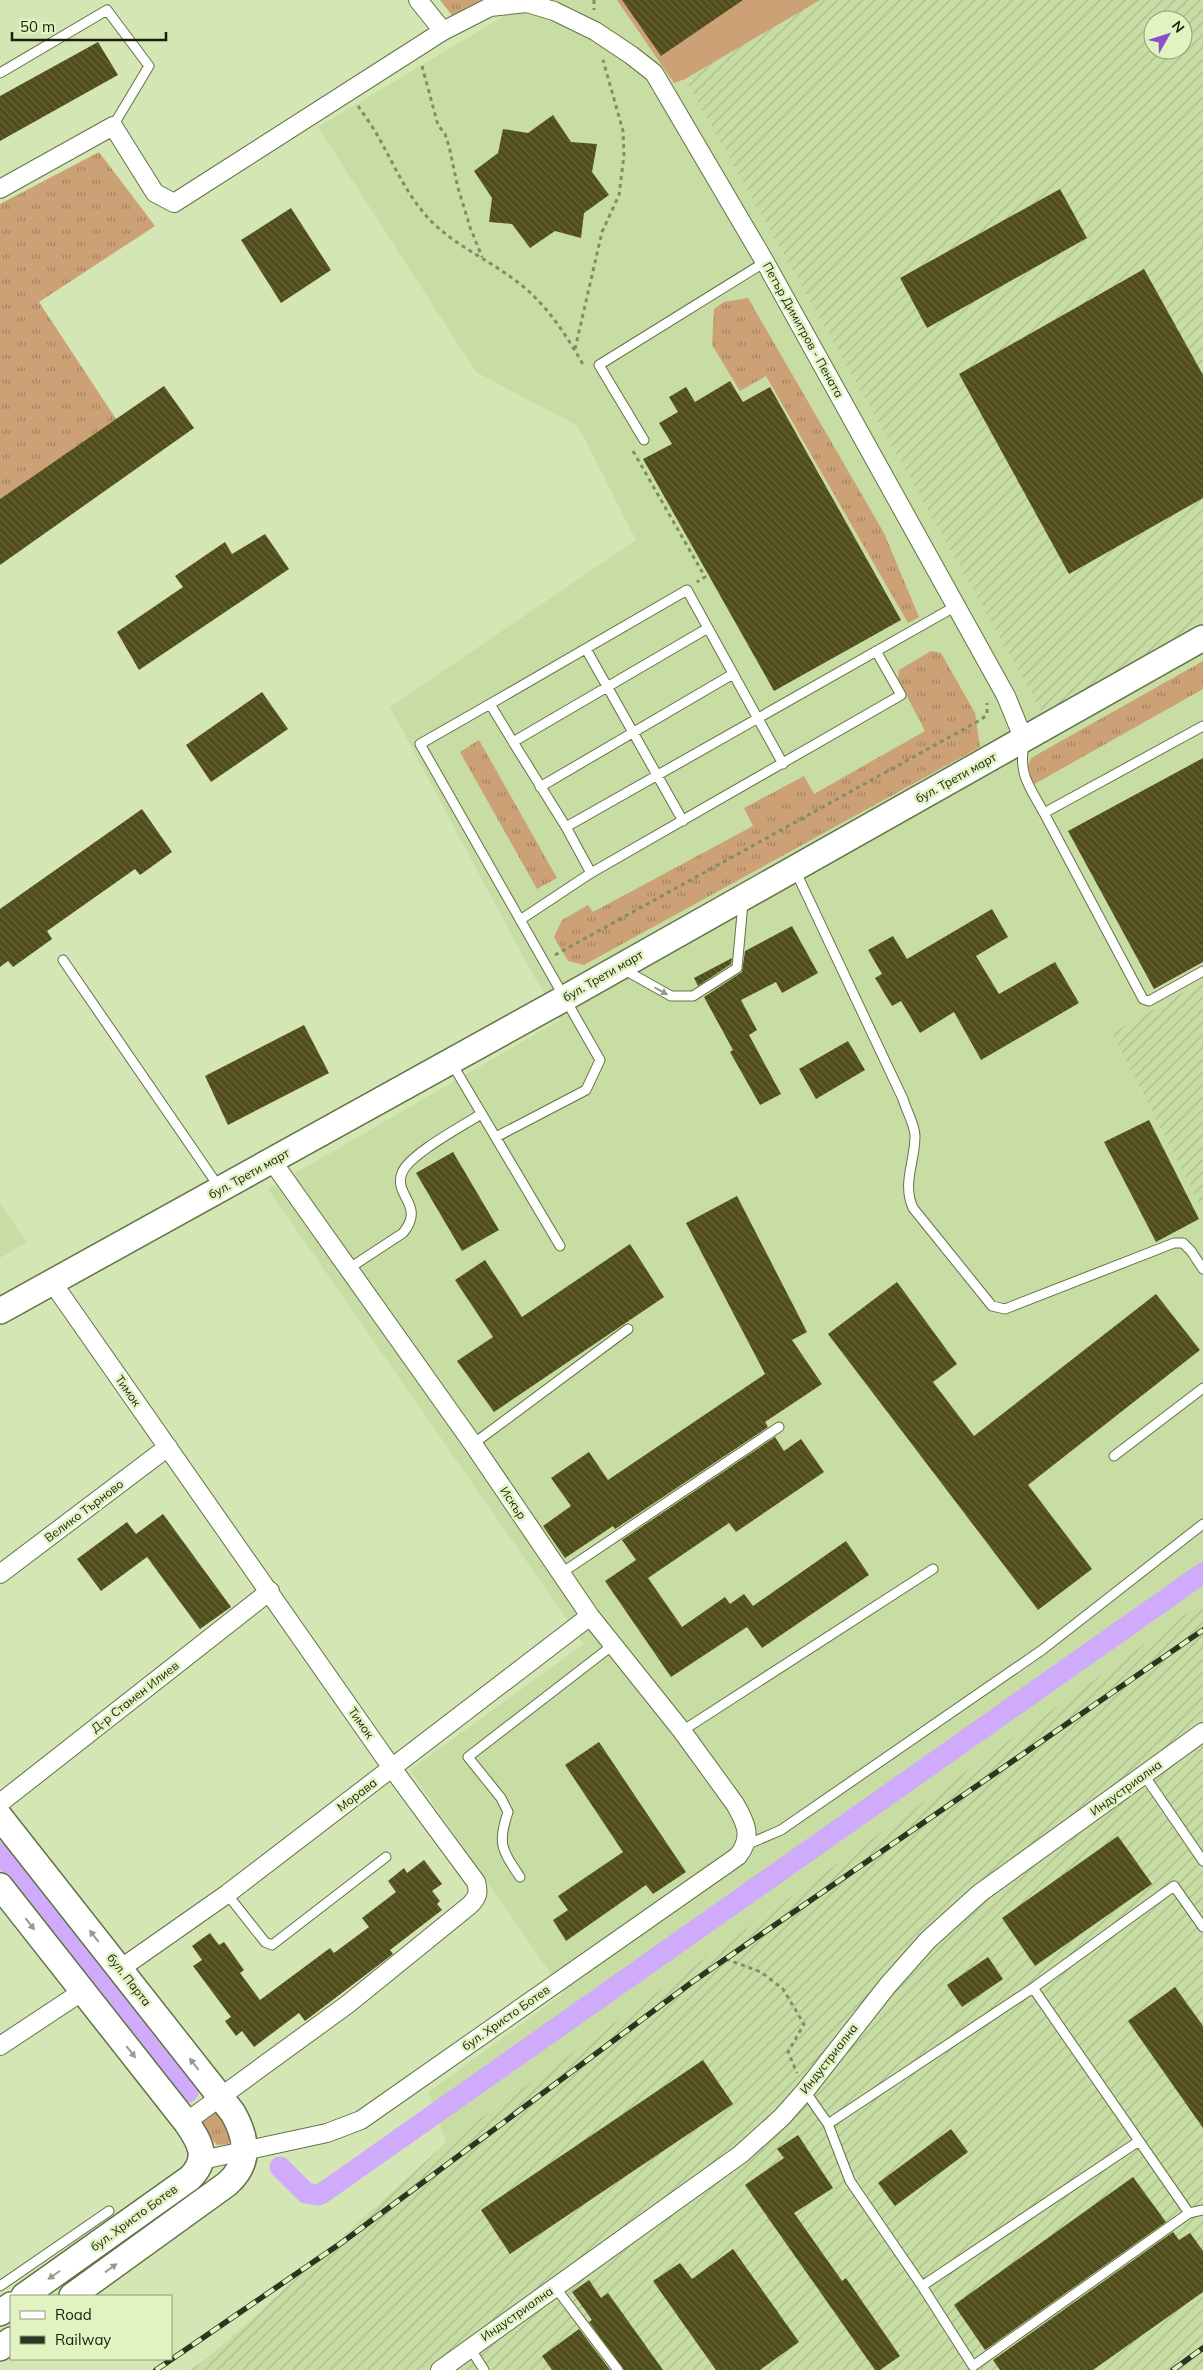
<svg xmlns="http://www.w3.org/2000/svg" width="1203" height="2370" viewBox="0 0 1203 2370" font-family="Mulish,sans-serif">
	<style>
		.built { fill: #c7dda4 }
		.industrial { fill: url(#industrial-furrows); fill-rule: evenodd }
		.grass { fill: url(#grass-tufts) }
		.garden { fill: #cda176 }
		.lines { fill: none; stroke-linecap: round; stroke-linejoin: round }
		.canal { stroke: #d0abfb; stroke-width: 21 }
		.building { fill: url(#building-back-hatch) }
		.service-casing { stroke: #627346; stroke-width: 11 }
		.minor-casing { stroke: #627346; stroke-width: 20 }
		.secondary-casing { stroke: #627346; stroke-width: 28 }
		.path { stroke: #808d6a; stroke-width: 3; stroke-dasharray: 4 4; stroke-linecap: butt }
		.service { stroke: #fff; stroke-width: 9 }
		.minor { stroke: #fff; stroke-width: 18 }
		.secondary { stroke: #fff; stroke-width: 25 }
		.rail-casing { stroke: #2d341f; stroke-width: 5.5 }
		.rail { stroke: #e0f3c1; stroke-width: 4; stroke-dasharray: 11; stroke-linecap: butt }
		.oneway { fill: #989a92 }
		.labels { text-anchor: middle; stroke-width: 5; stroke-linejoin: round; paint-order: stroke }
		.street-label { font-size: 12px; fill: #191f0d; stroke: #e0f3c1 }
	</style>
	<defs>
		<pattern id="industrial-furrows" width="10" height="10" patternUnits="userSpaceOnUse" patternTransform="scale(1.25)"><rect width="10" height="10" fill="#c7dda4"/><path d="M-1 1l2-2M0 10L10 0M9 11l2-2" fill="none" stroke="#aabd8c"/></pattern>
		<pattern id="grass-tufts" width="24" height="20" patternUnits="userSpaceOnUse" patternTransform="scale(1.25)"><rect width="24" height="20" fill="#cda176"/><path d="M3 7l-1-3M5 7V3M7 7l1-3M15 17l-1-3M17 17v-4M19 17l1-3" fill="none" stroke="#a6835f"/></pattern>
		<pattern id="building-back-hatch" width="6" height="6" patternUnits="userSpaceOnUse" patternTransform="scale(1.25)"><rect width="6" height="6" fill="#514d1b"/><path d="M-1 5l2 2M0 0l6 6M5-1l2 2" fill="none" stroke="#66633a"/></pattern>
	</defs>
	<rect width="100%" height="100%" fill="#d3e6b4"/>
	<path class="built" d="M531,0H786L1044,713L1203,621V981L1112,1033L1203,1211V1602L446,2143L429,2092L564,1993L410,1770L584,1644L268,1189L560,1020L531,971L390,707L636,540L578,426L476,372L318,127Z
		M0,1203L27,1242L0,1258Z"/>
	<path class="industrial" d="M786,0H1203V621L1043,714L685,79L793,15ZM1153,20H1183V50H1153Z
		M1203,981V1211L1112,1033Z
		M1203,1602V2370H191L217,2350L446,2143Z"/>
	<path class="grass" d="M440,0H490L454,18Z
		M99,152L155,226L39,302L116,419L0,499V204Z
		M748,298L884,533L919,617L908,623L766,376L740,391L712,345L714,309L724,302Z
		M931,651L941,653L975,713L980,747L584,965L568,961L554,937L562,920L588,905L593,912L753,826L744,808L804,776L814,794L925,731L898,679L899,670Z
		M1203,661V689L1031,786L1025,774L1031,758Z
		M479,740L557,878L537,889L460,752Z
		M214,2109C222,2120 235,2131 228,2144L217,2145L198,2122Z"/>
	<path class="garden" d="M617,0H820L685,79L674,83Z"/>
	<g class="lines">
		<path class="canal" d="M0,1853L188,2092
			M280,2167L306,2193L318,2195L324,2192L1203,1573"/>
	</g>
	<path class="building" d="M622,0H743L661,56Z
		M98,42L118,75L0,141V96Z
		M553,115L571,142L597,144L592,172L609,195L584,213L581,238L555,231L530,248L512,224L489,222L492,198L474,171L498,153L503,129L528,133Z
		M1060,189L1087,238L927,328L900,278Z
		M291,208L331,270L281,303L241,240Z
		M1144,269L1203,375V498L1069,574L959,374Z
		M730,381L743,402L770,387L901,620L774,691L643,459L672,444L659,423L678,412L669,397L686,387L695,402Z
		M164,386L194,428L0,565V499Z
		M265,534L289,569L139,670L117,632L183,587L175,576L225,542L232,554Z
		M262,692L288,729L211,782L186,745Z
		M1203,758V962L1154,989L1068,831Z
		M142,809L172,852L140,875L135,869L47,931L52,939L13,967L8,961L0,967V909Z
		M992,909L1008,937L976,956L999,994L1055,962L1079,1003L981,1060L954,1012L920,1033L901,1001L892,1006L875,978L882,974L868,950L893,936L907,959Z
		M792,926L818,973L782,993L776,982L741,1000L757,1030L749,1035L781,1094L760,1105L730,1052L733,1050L704,997L742,972L745,951Z
		M732,958L731,964L698,986L694,978Z
		M304,1025L329,1073L228,1125L205,1076Z
		M848,1041L865,1070L816,1099L799,1069Z
		M1149,1120L1199,1219L1156,1242L1104,1142Z
		M453,1152L499,1230L462,1251L416,1173Z
		M737,1196L807,1332L792,1340L822,1384L765,1422L768,1427L615,1529L613,1526L565,1558L543,1526L571,1506L551,1478L589,1452L608,1480L765,1374L686,1223Z
		M630,1244L664,1297L494,1412L457,1361L493,1337L455,1280L485,1260L522,1317Z
		M897,1282L957,1364L933,1382L974,1436L1156,1294L1200,1350L1028,1485L1092,1569L1038,1610L828,1334Z
		M775,1437L784,1451L801,1439L824,1472L736,1532L729,1523L648,1578L682,1627L725,1597L730,1604L744,1594L753,1606L846,1541L869,1575L762,1648L747,1627L671,1677L605,1581L636,1560L622,1540Z
		M163,1514L231,1607L200,1629L147,1557L101,1591L77,1559L127,1522L136,1534Z
		M599,1742L686,1872L653,1894L646,1885L566,1941L553,1920L568,1910L558,1896L623,1852L565,1765Z
		M1118,1836L1152,1884L1035,1966L1002,1918Z
		M424,1860L442,1884L432,1891L440,1901L437,1904L442,1910L390,1950L393,1954L305,2021L299,2013L254,2047L242,2031L236,2036L225,2021L231,2017L193,1966L202,1960L192,1946L210,1933L219,1945L224,1942L244,1970L240,1973L260,2000L330,1948L334,1953L369,1927L362,1918L396,1892L388,1881L404,1868L407,1873Z
		M988,1957L1003,1979L962,2007L947,1985Z
		M1175,1987L1203,2026V2128L1128,2021Z
		M703,2060L733,2104L510,2254L481,2210Z
		M951,2129L968,2152L895,2206L878,2183Z
		M798,2135L833,2188L794,2213L842,2281L846,2278L900,2356L880,2370H875L745,2185L784,2158L777,2149Z
		M1133,2177L1166,2222L985,2350L954,2305Z
		M1173,2232L1179,2240L1190,2233L1203,2251V2292L1093,2370H1000L993,2360Z
		M733,2249L799,2342L760,2370H716L653,2281L680,2263L692,2279Z
		M589,2280L601,2298L608,2293L663,2370H624L589,2322L592,2320L572,2292Z
		M579,2329L610,2370H552L542,2356Z"/>
	<g class="lines">
		<g class="service-casing">
			<path id="service" d="M0,73L107,10L149,66L113,126
				M644,440L599,365L765,262
				M708,628L513,742L490,704L687,590L783,764
				M586,649L683,821
				M876,651L901,695L591,873L566,827L956,606
				M490,704L420,744L600,1060L586,1090L496,1137
				M1203,726L1044,813L1143,999L1149,1001L1203,971
				M513,742L566,827
				M1024,744C1018,775 1030,787 1044,813
				M540,787L733,674
				M795,870L903,1099C906,1110 915,1125 915,1136C915,1162 902,1183 913,1208L992,1306L1005,1309L1174,1243H1183L1191,1251L1203,1269
				M520,920L591,873
				M63,960L219,1187
				M623,969L671,996H693L737,968L743,903
				M451,1062L560,1246
				M348,1269L403,1233C426,1205 393,1196 402,1173C409,1154 463,1126 481,1114
				M473,1444L628,1329
				M1114,1456L1203,1388
				M560,1574L779,1427
				M682,1731L933,1569
				M1144,1775L1203,1861
				M746,1845L781,1830L1042,1650L1203,1524
				M520,1877C502,1850 497,1844 508,1812L501,1798L468,1757L613,1645
				M227,1894L265,1942L272,1945L386,1857
				M1033,1988L1189,2213L973,2366L922,2286L850,2181L828,2124L1033,1988L1174,1886L1203,1927
				M805,2091L828,2124
				M1189,2213L1203,2210
				M0,2286L109,2211
				M922,2286L1139,2141
				M555,2287L618,2370
				M470,2348L484,2370"/>
		</g>
		<g class="minor-casing">
			<path id="minor" d="M418,0L443,31
				M0,189L113,126L155,193L174,203L443,31L490,7L527,3L554,11L595,31L631,55L654,73L765,262L1006,696L1024,740
				M52,1282L392,1768L476,1882C479,1892 478,1897 470,1905L348,2004L186,2122
				M0,1574L168,1447
				M0,1803L270,1591
				M120,1969L227,1894L590,1616
				M0,2046L83,1991
				M202,2160L327,2133L361,2120L738,1856C753,1837 746,1823 735,1804L682,1731L590,1616L473,1444L272,1161
				M440,2370L741,2154L782,2117L805,2091L888,1985L928,1940L980,1893L1203,1732"/>
		</g>
		<g class="secondary-casing">
			<path id="secondary" d="M0,1311L565,998L1203,638
				M0,1817L233,2113C247,2138 251,2163 227,2184L72,2296
				M0,1886L186,2122C200,2142 210,2158 190,2178L24,2296
				M0,2313L11,2305
				M0,2348L11,2340"/>
		</g>
		<path class="path" d="M594,0V10
			M422,66L438,125L445,134L449,146L458,188L470,227L482,257
			M358,106C365,116 373,127 379,138C394,165 407,195 429,219C453,244 485,258 512,278C544,300 565,333 584,366
			M575,349L602,232L619,195L624,155L623,131L603,60
			M633,451L705,577L697,582
			M555,955L982,719L987,714V703
			M726,1959L761,1972L783,1989L804,2024L788,2052L797,2073"/>
		<use href="#service" class="service"/>
		<use href="#minor" class="minor"/>
		<use href="#secondary" class="secondary"/>
		<g class="rail-casing">
			<path id="rail" d="M156,2370L344,2241L695,1980L1203,1630
				M1173,2370L1203,2348"/>
		</g>
		<use href="#rail" class="rail"/>
	</g>
	<defs><path id="oneway-solid" d="M-6-.8H1V-3.2L6.5 0L1 3.2V.8H-6Z" transform="scale(1.25)"/></defs>
	<g class="oneway">
		<use href="#oneway-solid" transform="translate(661 991) rotate(29)"/>
		<use href="#oneway-solid" transform="translate(30 1924) rotate(52)"/>
		<use href="#oneway-solid" transform="translate(94 1936) rotate(-128)"/>
		<use href="#oneway-solid" transform="translate(131 2052) rotate(52)"/>
		<use href="#oneway-solid" transform="translate(194 2064) rotate(-128)"/>
		<use href="#oneway-solid" transform="translate(111 2268) rotate(-36)"/>
		<use href="#oneway-solid" transform="translate(54 2275) rotate(145)"/>
	</g>
	<g class="labels">
		<g class="street-label">
			<text transform="translate(803 330) rotate(61)" y="4">Петър Димитров - Пената</text>
			<text transform="translate(956 778) rotate(-29)" y="4">бул. Трети март</text>
			<text transform="translate(603 976) rotate(-30)" y="4">бул. Трети март</text>
			<text transform="translate(249 1174) rotate(-29)" y="4">бул. Трети март</text>
			<text transform="translate(128 1391) rotate(55)" y="4">Тимок</text>
			<text transform="translate(513 1503) rotate(56)" y="4">Искър</text>
			<text transform="translate(84 1511) rotate(-37)" y="4">Велико Търново</text>
			<text transform="translate(135 1697) rotate(-38)" y="4">Д-р Стамен Илиев</text>
			<text transform="translate(361 1723) rotate(55)" y="4">Тимок</text>
			<text transform="translate(1126 1788) rotate(-36)" y="4">Индустриална</text>
			<text transform="translate(357 1795) rotate(-37)" y="4">Морава</text>
			<text transform="translate(129 1980) rotate(52)" y="4">бул. Парта</text>
			<text transform="translate(506 2018) rotate(-35)" y="4">бул. Христо Ботев</text>
			<text transform="translate(829 2059) rotate(-52)" y="4">Индустриална</text>
			<text transform="translate(134 2218) rotate(-36)" y="4">бул. Христо Ботев</text>
			<text transform="translate(517 2314) rotate(-35)" y="4">Индустриална</text>
		</g>
	</g>
	<rect x="10" y="2295" width="162" height="65" fill="#e0f3c1" stroke="#909e79"/>
	<rect x="20" y="2311" width="25" height="8" fill="#ffffff" stroke="#909e79"/>
	<text x="55" y="2320" font-size="15" fill="#191f0d">Road</text>
	<rect x="20" y="2336" width="25" height="8" fill="#2d341f" stroke="#909e79"/>
	<text x="55" y="2345" font-size="15" fill="#191f0d">Railway</text>
	<g transform="translate(1168 35) rotate(51)"><circle r="24" fill="#e0f3c1" stroke="#909e79"/>
	<path d="M0-4L9 19L0 12L-9 19Z" fill="#8c4fc5"/>
	<text y="-8" font-size="14" font-weight="bold" text-anchor="middle" fill="#191f0d">N</text>
	</g>
	<path d="M12 32v8h154v-8" fill="none" stroke="#191f0d" stroke-width="2.5"/>
	<text x="20" y="32" font-size="15" fill="#191f0d" stroke="#e0f3c1" stroke-width="4" paint-order="stroke">50 m</text>
</svg>
